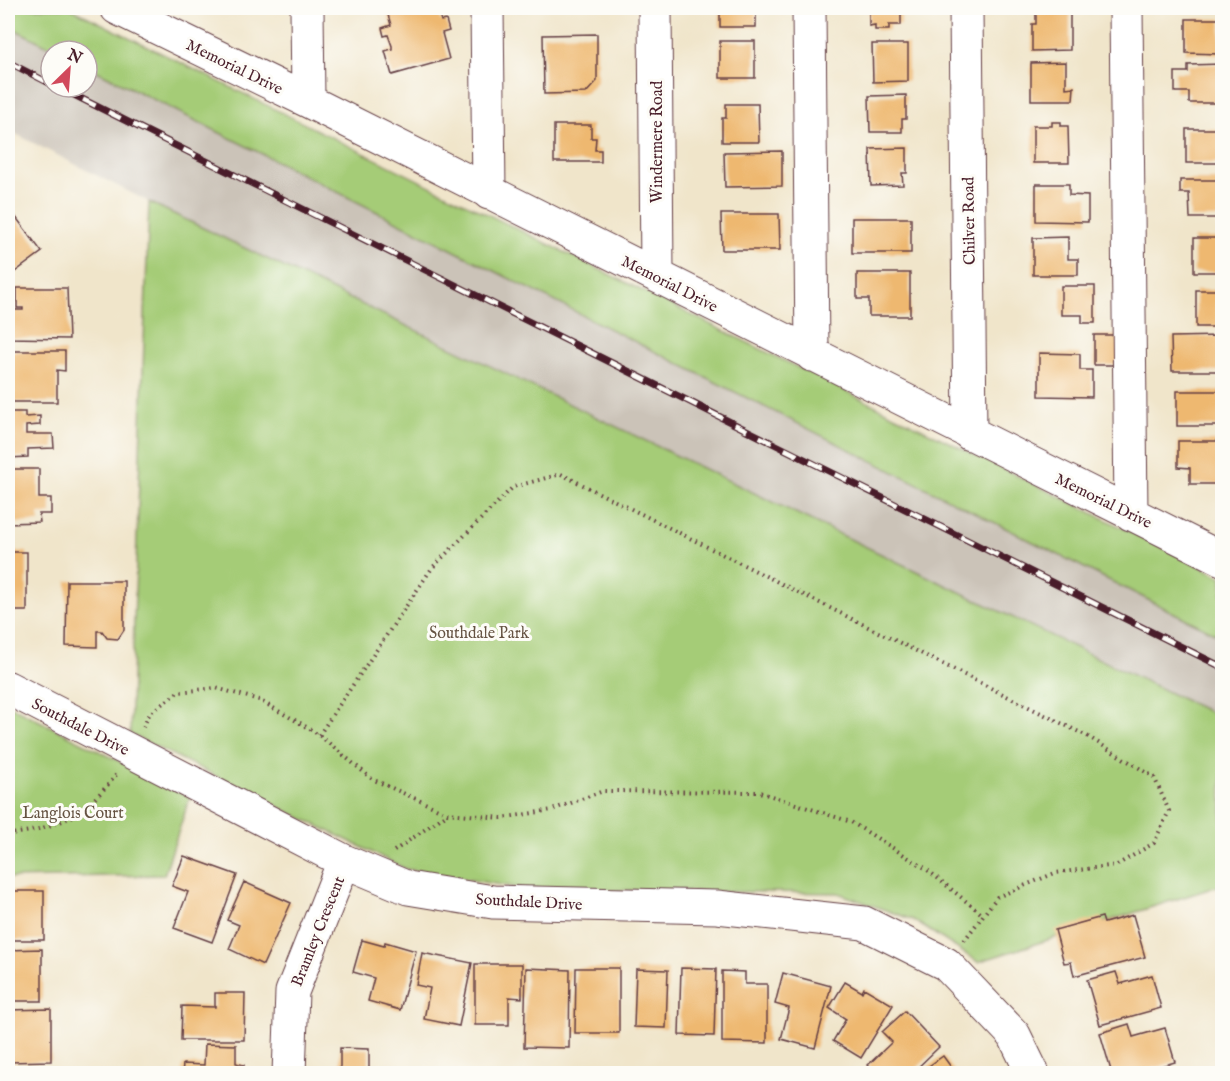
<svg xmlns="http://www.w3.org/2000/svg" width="1230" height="1081" viewBox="0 0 1230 1081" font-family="'IM FELL English',serif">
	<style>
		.industrial { fill: #cbc3b8 }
		.green { fill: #a5cc77; stroke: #787651; stroke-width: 1.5 }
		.building { fill: #eeb870 }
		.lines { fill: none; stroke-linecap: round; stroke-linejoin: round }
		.minor-casing { stroke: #633d43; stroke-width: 35 }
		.path { stroke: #633d43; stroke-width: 4; stroke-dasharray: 1.5 4.5; stroke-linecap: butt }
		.minor { stroke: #fff; stroke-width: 33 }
		.rail-casing { stroke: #4a1f2b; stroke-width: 7 }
		.rail { stroke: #fdfcf7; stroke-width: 4.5; stroke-dasharray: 14; stroke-linecap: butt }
		.labels { text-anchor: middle; stroke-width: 6; stroke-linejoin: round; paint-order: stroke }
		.street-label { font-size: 16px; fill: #4a1f2b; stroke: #fdfcf7 }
		.park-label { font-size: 16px; fill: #655342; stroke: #fdfcf7 }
	</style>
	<rect width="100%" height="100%" fill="#fdfcf7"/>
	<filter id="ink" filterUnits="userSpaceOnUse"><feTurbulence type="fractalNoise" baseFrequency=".0167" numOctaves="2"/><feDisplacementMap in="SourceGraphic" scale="12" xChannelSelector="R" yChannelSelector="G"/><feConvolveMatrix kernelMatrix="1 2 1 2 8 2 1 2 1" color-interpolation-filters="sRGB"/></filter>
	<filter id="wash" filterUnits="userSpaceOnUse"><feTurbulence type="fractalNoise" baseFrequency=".008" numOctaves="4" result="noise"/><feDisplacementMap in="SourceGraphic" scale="24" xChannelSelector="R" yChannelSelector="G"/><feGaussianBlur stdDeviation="1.35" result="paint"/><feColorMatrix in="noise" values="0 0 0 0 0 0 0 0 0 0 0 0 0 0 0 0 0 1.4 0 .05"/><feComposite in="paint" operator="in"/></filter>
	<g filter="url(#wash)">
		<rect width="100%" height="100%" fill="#f0e5ca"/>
		<path class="industrial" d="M8,26L58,51H51V87H87V66L1222,637V718L149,202L8,130Z"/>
		<path class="green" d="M8,8H70L1222,577V637L87,66V51H58L8,26Z
			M149,202L1222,718V885L978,962L913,920L838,893L525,889L406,869L130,734Z
			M8,705L190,797L164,875L8,878Z"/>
		<g id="blocks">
			<path class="building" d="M386,8H437L441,21L446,20L449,31L442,33L449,59L392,75L385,51L392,49V46L388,35L384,36L382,28L391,25Z
				M720,8H756V27H720Z
				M869,8H906V12H901V25H889V30H875V25L869,26Z
				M1036,12H1070V50L1032,51V24H1036Z
				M1186,19H1221L1220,54L1186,53Z
				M597,34V81L586,93L544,94L543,35Z
				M720,41H755V78H720Z
				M872,44H908V81L873,82Z
				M1066,62V88L1074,87L1073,100H1031V63Z
				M1222,64V103H1189V92H1175V72H1188V65Z
				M906,95V119H902V132H870L869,96Z
				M726,104H758L759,142H722V118H726Z
				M1052,122H1061V126H1068L1069,163H1033V126H1052Z
				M554,125H591V138H596L595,150H601V162H554Z
				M1186,129H1222V163H1186Z
				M907,148V173H902L903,185L871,186L870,149Z
				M782,151V186L725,187L724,152Z
				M1180,180H1222V218H1190L1189,193H1180Z
				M1036,184H1069V195L1088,196V222L1036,221Z
				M12,212L42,252L8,277V215Z
				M721,214H779L780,250H722Z
				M852,218H911V253H852Z
				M1068,237V259H1078V275H1033V238Z
				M1194,238H1222V272H1194Z
				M857,273H910V316H869V299H857Z
				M1061,286H1095V323H1082V315H1061Z
				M17,288H67L69,339L8,338V310H23V308H17Z
				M1196,290H1222V327H1196Z
				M1094,335H1123V365H1094Z
				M1222,336V371H1172L1171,337Z
				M8,351H65V371L57,370V402H8V376H10L9,371H8Z
				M1039,353L1080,354V370H1092V397L1039,396Z
				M1177,391H1222V426H1177Z
				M8,412H25V417L40,416V425L26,426V434H53L54,448L28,449V457L8,458Z
				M1178,441H1222V484H1190V468L1178,467Z
				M8,469H39V498H51V514H39L40,522L8,523Z
				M8,552H27V611H8Z
				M67,581H124V630L118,639L107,638L102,631H97V647L66,646Z
				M184,856L237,875L212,942L174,928L188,892L172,886Z
				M244,882L291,903L263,965L229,949L239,925L227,920Z
				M8,891H44V940H8Z
				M1133,915L1145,957L1074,976L1071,962L1064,963L1055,930L1102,917L1104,923Z
				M362,940L384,946L385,942L416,951L400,1010L368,1001L374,978L353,972Z
				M42,949V1001H8V950Z
				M422,953L472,963L459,1026L424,1019L430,988L416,985Z
				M475,964H522V998L509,997V1025H475Z
				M526,968L570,970L569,1048L524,1047Z
				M576,968H619V1033H575Z
				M681,968L716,969L714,1036L679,1035Z
				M636,969L668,970L666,1028L634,1027Z
				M722,971L745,972V984H767V1043L722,1042Z
				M1116,972L1120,984L1152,975L1161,1008L1100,1025L1087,980Z
				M783,973L831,986L815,1048L781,1039L789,1008L775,1004Z
				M845,982L862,992L864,988L893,1005L861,1058L833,1041L846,1019L829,1008Z
				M215,993H245L244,1040H181L182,1006L215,1007Z
				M51,1009V1061L8,1062V1010Z
				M905,1011L939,1047L911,1074H876L868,1065L892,1042L882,1032Z
				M1129,1024L1133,1037L1165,1028L1175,1062L1134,1074H1112L1100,1033Z
				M205,1044L236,1045V1063L244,1065V1074H182L183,1064L204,1065Z
				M340,1048L369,1049V1074H340Z
				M943,1056L956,1074H918L926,1068Z
				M44,1070V1074H8V1071Z"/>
		</g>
	</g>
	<g filter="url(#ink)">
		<use href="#blocks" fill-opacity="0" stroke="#633d43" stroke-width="1.5"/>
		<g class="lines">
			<g class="minor-casing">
				<path id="minor" d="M117,8L308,101L1222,559
					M307,8L308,101
					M487,8L489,193
					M655,8L657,276
					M809,8L812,355
					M966,8L970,434
					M1126,8L1131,514
					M8,688L344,861L408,888L493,902L717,907L864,923L946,964L1014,1035L1033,1074
					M289,1074L292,992L344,861"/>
			</g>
			<path class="path" d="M143,727L150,713L178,692L216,688L259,700L300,723L319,735L372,779L447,813L502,818L552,810L603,791L759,792L851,822L925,868L983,915
				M319,735L432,568L513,487L561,474L1087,736L1154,777L1169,811L1154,843L1117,865L1055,873L997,897L963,942
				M8,834C28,833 53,826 71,817C83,812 108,786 116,775
				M394,851L447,814"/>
			<use href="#minor" class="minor"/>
			<g class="rail-casing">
				<path id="rail" d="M8,62L51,84
					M58,87L1222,667"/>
			</g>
			<use href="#rail" class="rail"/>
		</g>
	</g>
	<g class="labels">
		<g class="street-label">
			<text transform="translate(235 66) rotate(26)" y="6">Memorial Drive</text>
			<text transform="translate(656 142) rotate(-90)" y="6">Windermere Road</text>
			<text transform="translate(968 221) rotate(-91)" y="6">Chilver Road</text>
			<text transform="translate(670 283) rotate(27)" y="6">Memorial Drive</text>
			<text transform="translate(1104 500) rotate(26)" y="6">Memorial Drive</text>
			<text transform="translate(81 726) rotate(27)" y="6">Southdale Drive</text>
			<text transform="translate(529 901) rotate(3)" y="6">Southdale Drive</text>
			<text transform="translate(317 931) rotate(-68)" y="6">Bramley Crescent</text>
		</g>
		<g class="park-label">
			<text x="479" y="638">Southdale Park</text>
			<text x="73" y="818">Langlois Court</text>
		</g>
	</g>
	<rect width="1230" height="1081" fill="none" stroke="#fdfcf7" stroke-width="30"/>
	<g transform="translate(69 69) rotate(25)"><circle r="28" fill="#fdfcf7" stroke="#b5a4a5" stroke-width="1.5"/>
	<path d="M0-4.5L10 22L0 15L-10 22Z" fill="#d1495b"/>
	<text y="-9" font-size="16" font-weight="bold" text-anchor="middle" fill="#4a1f2b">N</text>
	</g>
</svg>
